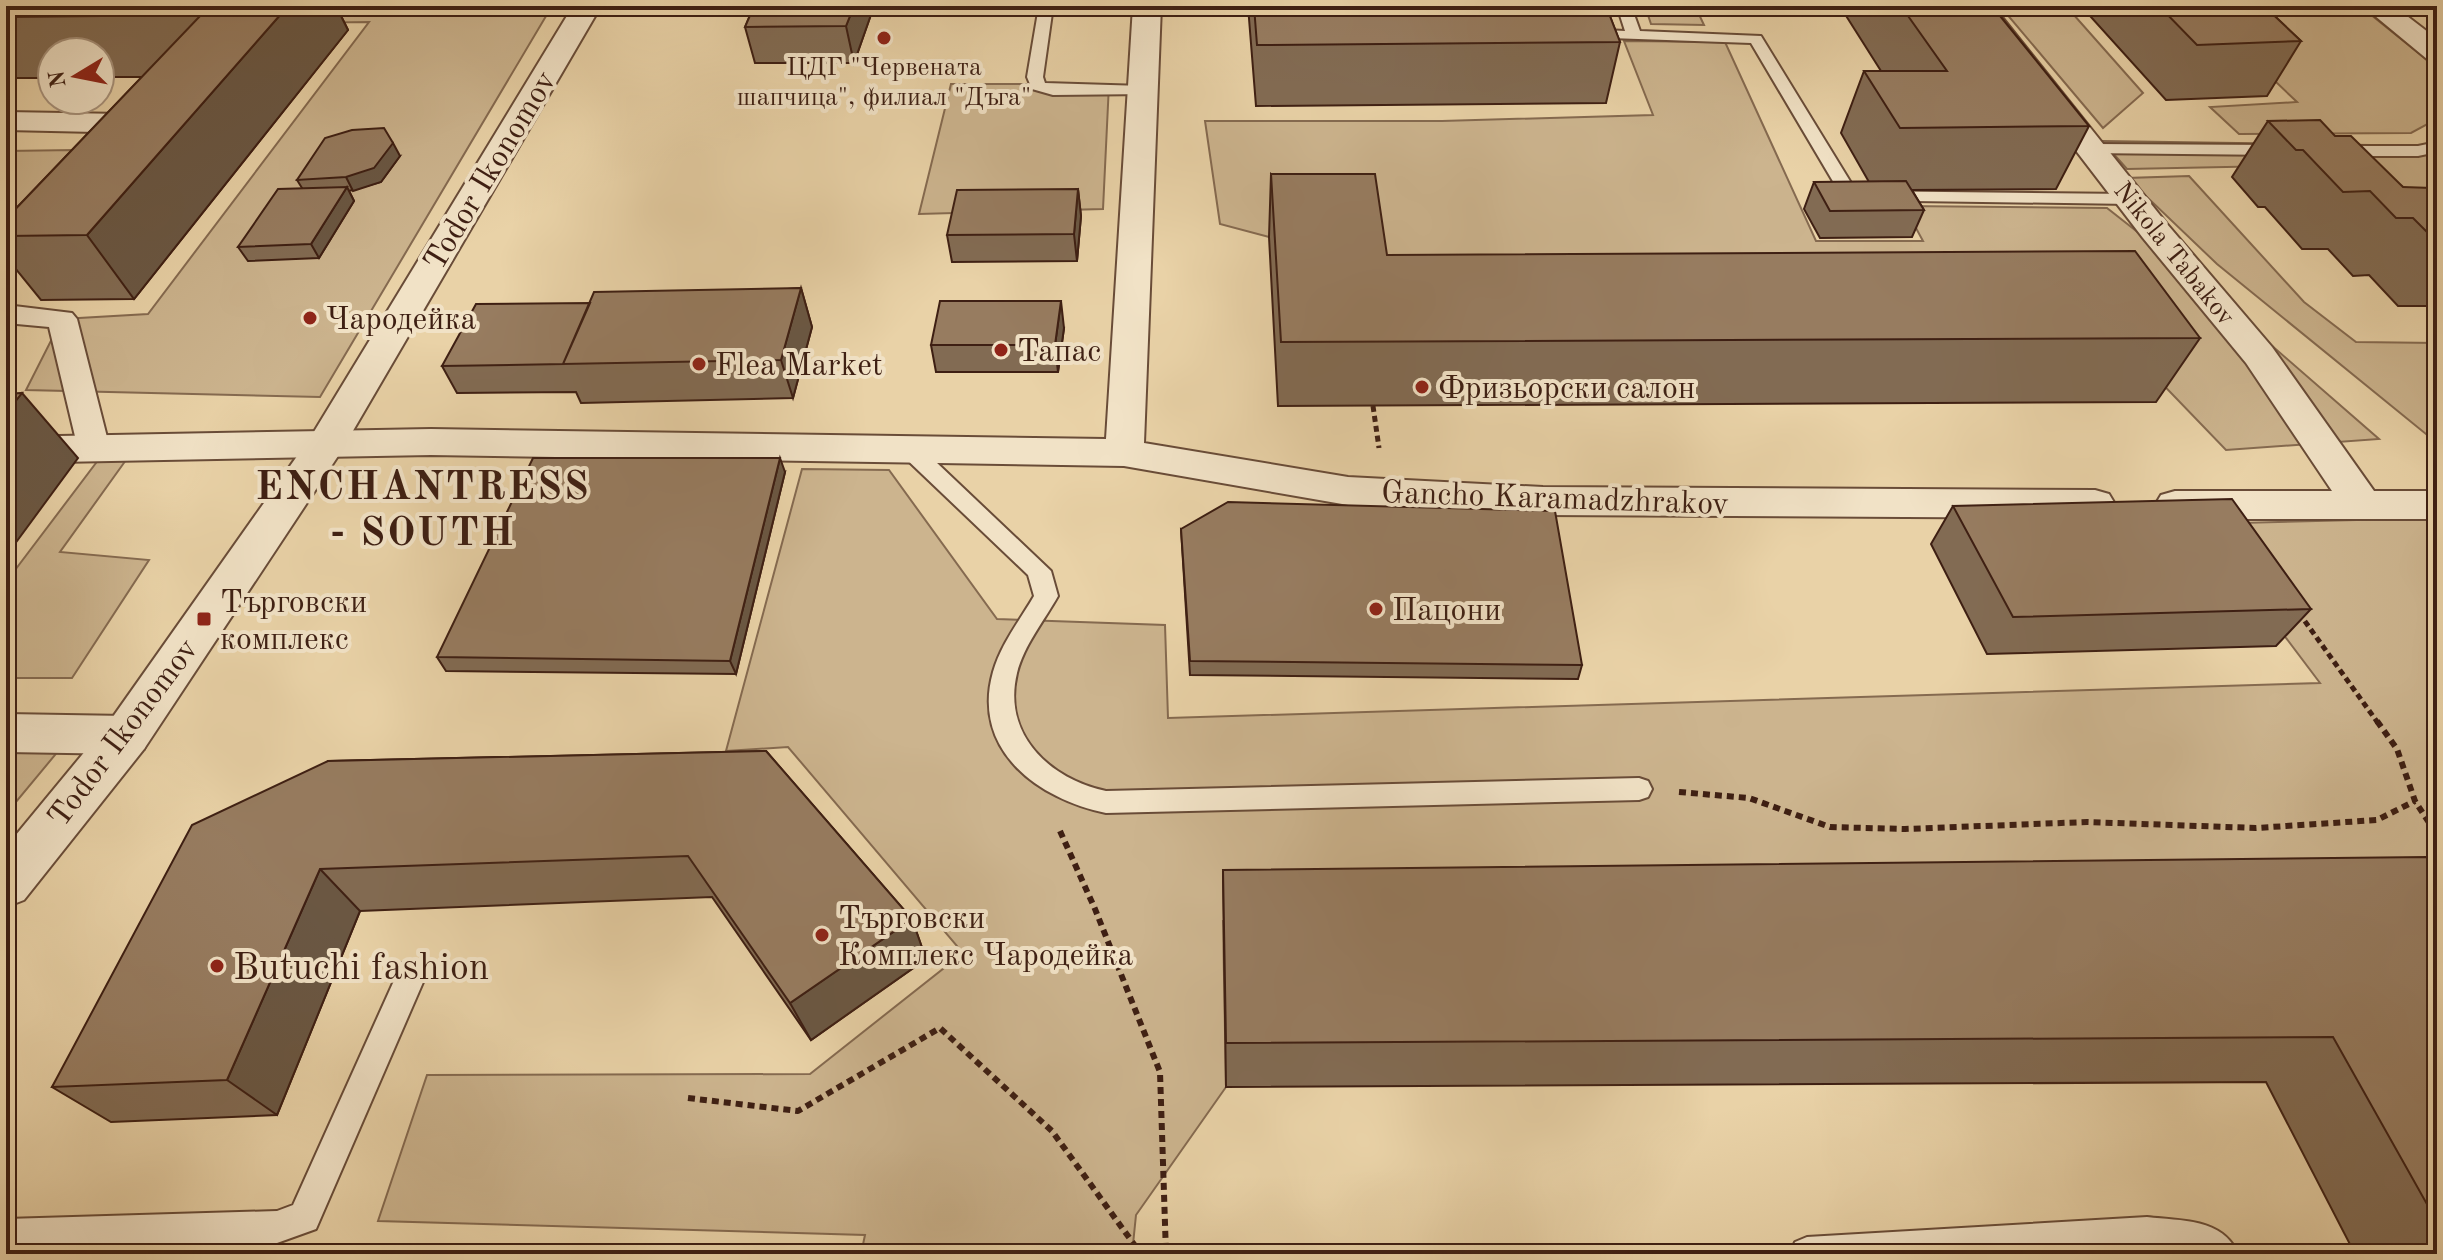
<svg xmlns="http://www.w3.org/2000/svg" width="2443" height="1260" viewBox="0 0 2443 1260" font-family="'Old Standard TT',serif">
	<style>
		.green { fill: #ccb48e; stroke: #856a50; stroke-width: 2 }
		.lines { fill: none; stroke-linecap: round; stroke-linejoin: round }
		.service-casing { stroke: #694c38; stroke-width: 4 }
		.pedestrian-casing { stroke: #694c38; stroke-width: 4 }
		.minor-casing { stroke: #694c38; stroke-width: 4 }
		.tertiary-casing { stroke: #694c38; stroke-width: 4 }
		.path-far1 { stroke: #3e1f13; stroke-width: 5; stroke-dasharray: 6 4; stroke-linecap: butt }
		.path { stroke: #3e1f13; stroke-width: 6; stroke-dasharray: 7 5; stroke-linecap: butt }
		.service { fill: #f1e2c6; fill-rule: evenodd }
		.pedestrian { fill: #f1e2c6; fill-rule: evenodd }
		.minor { fill: #f1e2c6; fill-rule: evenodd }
		.tertiary { fill: #f1e2c6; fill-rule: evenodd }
		.wall { fill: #826b53; stroke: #3e1f13; stroke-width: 2 }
		.shaded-wall { fill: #6a5743; stroke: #3e1f13; stroke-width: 2 }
		.building { fill: #977c60; stroke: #3e1f13; stroke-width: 2 }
		.poi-dot { fill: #8f2418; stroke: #f1e2c6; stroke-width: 3 }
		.labels { text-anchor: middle; stroke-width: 8; stroke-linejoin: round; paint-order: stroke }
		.far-poi-label { font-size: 26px; fill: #3e1f13; stroke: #f1e2c6 }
		.far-street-label { font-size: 26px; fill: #3e1f13; stroke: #f1e2c6 }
		.street-label { font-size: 32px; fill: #3e1f13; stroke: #f1e2c6 }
		.poi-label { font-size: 32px; fill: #3e1f13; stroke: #f1e2c6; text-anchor: start }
		.near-poi-label { font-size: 38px; fill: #3e1f13; stroke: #f1e2c6; text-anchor: start }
		.district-label { font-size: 40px; font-weight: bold; letter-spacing: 2px; fill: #3e1f13; stroke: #f1e2c6 }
	</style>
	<rect width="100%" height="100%" fill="#e9d2a7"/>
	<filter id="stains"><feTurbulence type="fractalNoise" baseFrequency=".0025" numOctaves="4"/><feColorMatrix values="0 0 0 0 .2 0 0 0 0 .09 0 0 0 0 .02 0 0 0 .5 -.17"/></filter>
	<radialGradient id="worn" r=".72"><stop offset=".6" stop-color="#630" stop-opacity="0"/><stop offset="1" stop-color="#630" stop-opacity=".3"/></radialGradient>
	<path class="green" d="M6,6H552L320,397L26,390L62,319L148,314L369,22L6,27Z
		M1645,6H1695L1704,25L1651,24Z
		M2000,6H2066L2143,93L2103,128Z
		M2196,6H2360L2437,68V119L2411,133L2239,134L2210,107L2297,102Z
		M1624,41L1725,42L1816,241H1923L1904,206L2107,208L2177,263L2379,439L2226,450L2096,315L1380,319L1369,237H1269L1220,224L1205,121H1442L1653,115Z
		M951,84H1109L1103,209L919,214Z
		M2102,141L2437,146V243L2324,165L2127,169Z
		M74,150L6,221V151Z
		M2189,176L2304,302L2356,342L2437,343V443L2217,264L2127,178Z
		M99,459L126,460L60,552L149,560L72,678H6V582Z
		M802,469L889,470L997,619L1165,625L1168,718L2320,683L2200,524L2437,518V1038L1223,921L1226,1087L1136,1215L1132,1254H861L865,1235L378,1221L427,1075L810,1074L963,953L788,747L726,751Z
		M6,725L79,726L6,814Z"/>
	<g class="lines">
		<g class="service-casing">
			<path id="service" d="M1039,6H1053L1043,77L1045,83L1143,86L1149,88V94L1053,95L1032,89L1027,77Z
				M1617,6H1631L1640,31L1761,36L1856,191L2131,194L2140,199L2131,204L1844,200L1751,43L1582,37L1579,34L1587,29L1625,31Z
				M2437,142V152L2418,156H2336L2328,151L2336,146H2418Z
				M2092,144L2279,145L2287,150L2279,155L2086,153L2084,149Z
				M909,442L917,444L1051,571L1058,596C1044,621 1024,645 1017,673C1002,735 1050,779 1106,791L1639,778L1648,781L1652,789L1648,797L1639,800L1106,813C1038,799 971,750 993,672C1001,644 1020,620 1034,596L1028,575L901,454L898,449L901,444Z
				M412,960L422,963L427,973L316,1229L277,1243L6,1251V1219L277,1211L293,1205L402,963Z
				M2147,1217C2181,1221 2223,1218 2238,1254H2181L2147,1249L2074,1254H1790L1795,1242L1807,1237Z"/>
		</g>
		<g class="pedestrian-casing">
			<path id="pedestrian" d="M6,305L72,313L77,319L110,449L105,457L94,460L83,457L78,449L49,327L6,323Z"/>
		</g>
		<g class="minor-casing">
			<path id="minor" d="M1133,6H1161L1144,443L1348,477L1543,487L2095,490L2109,494L2115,504L2109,514L2095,518L1543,515L1348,505L1124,466L431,455L6,463V437L431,429L1106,439Z
				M1965,6H1993L2167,224L2272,347L2374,491H2437V519H2175L2161,515L2155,505L2161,495L2175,491H2332L2246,363L2143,238Z
				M2363,6H2394L2437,39V62L2427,59Z
				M6,112L123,114L134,117L138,123C126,141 110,158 88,153L84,146L96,132L6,130Z
				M6,714L127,716L144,721L150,735L144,749L127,754L6,752Z"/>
		</g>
		<g class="tertiary-casing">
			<path id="tertiary" d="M573,6H601L340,453L144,749L24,900L6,907V847L110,721L312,435Z"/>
		</g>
		<path class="path-far1" d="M1373,406L1379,448
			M2299,613L2378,723"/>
		<path class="path" d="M2377,721L2397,749L2415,801L2437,835
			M1679,792L1749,798L1830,827L1905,829L2087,822L2256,828L2377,820L2415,801
			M1060,831L1095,909L1160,1072L1166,1254
			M688,1098L798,1111L940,1028L1052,1131L1141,1254"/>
		<use href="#service" class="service"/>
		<use href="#pedestrian" class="pedestrian"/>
		<use href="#minor" class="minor"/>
		<use href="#tertiary" class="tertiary"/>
	</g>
	<path class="wall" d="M6,6H336L348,30L134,299L41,300L6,257V219L142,77H100V52H52V78H6Z
		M754,6H874L854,63H755L745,27Z
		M1248,6H1606L1620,42L1606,103L1256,106Z
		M1698,6H1992L2089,126L2056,189L1912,190L1924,210L1912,237L1820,238L1804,209L1814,182H1869L1841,133L1864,71H1881L1843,11L1702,12Z
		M2081,6H2264L2301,41L2267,96L2166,100Z
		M2268,121L2335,136L2403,187L2437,192V306H2398L2369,275L2353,276L2328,249H2302L2265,207H2258L2232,177Z
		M400,156L381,182L349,191L354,201L319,258L248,261L238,247L302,188L297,180Z
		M1271,174L1387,255L2200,338L2156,402L1278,406L1269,237Z
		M1078,189L1081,216L1077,261L952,262L947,235Z
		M801,288L812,327L793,398L581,403L576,392L457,393L442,366L590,303Z
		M1064,328L1058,372H936L931,345Z
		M785,472L736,674L446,671L437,657Z
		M1953,506L2311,609L2276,646L1987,654L1931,544Z
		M1181,529L1582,665L1578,679L1190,675Z
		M766,751L912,919L926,959L811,1040L712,897L360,911L277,1115L111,1122L52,1087L328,761Z
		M1223,870L2437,873V1254H2355L2266,1082L1226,1087Z"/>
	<path class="shaded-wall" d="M288,6H336L348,30L134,299L87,235Z
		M854,6H874L854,63L846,26Z
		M393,143L400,156L381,182L353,191L346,177Z
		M347,187L354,201L319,258L311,244Z
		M1078,189L1081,216L1077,261L1074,234Z
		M801,288L812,327L793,398L781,360Z
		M1061,301L1064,328L1058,372L1055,345Z
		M22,393L78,458L6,556V413Z
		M780,458L785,472L736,674L730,661Z
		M320,869L360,911L277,1115L227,1080Z
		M912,919L926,959L811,1040L790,1003Z"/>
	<path class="building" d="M6,6H288L87,235L6,236V219L201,15L6,17Z
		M754,6H854L846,26L745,27Z
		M1254,6H1606L1620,42L1257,45Z
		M1901,6H1992L2089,126L1900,128L1864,71H1947Z
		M2159,6H2264L2301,41L2197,45Z
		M2320,120L2335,136H2351L2403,187L2432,188L2437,192V242L2413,218H2396L2370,191L2343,192L2303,150H2296L2268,121Z
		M384,128L393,143L374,168L346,177L297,180L325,138L352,130Z
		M1271,174H1375L1387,255L2135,251L2200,338L1281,342Z
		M1906,181L1924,210L1830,211L1814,182Z
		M347,187L311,244L238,247L278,189Z
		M1078,189L1074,234L947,235L957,190Z
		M801,288L781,360L563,364L594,292Z
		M940,301H1061L1055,345H931Z
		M590,303L563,364H565L442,366L476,304Z
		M22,393L6,413V394Z
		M533,458H780L730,661L437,657Z
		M2232,499L2311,609L2013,617L1953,506Z
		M1228,502L1555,511L1582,665L1190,661L1181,529Z
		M766,751L912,919L790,1003L688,856L320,869L227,1080L52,1087L192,825L328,761Z
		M2427,857L2437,873V1222L2333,1037L1226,1043L1223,870Z"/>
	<g class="poi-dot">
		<circle cx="884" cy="38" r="8"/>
		<circle cx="310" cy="318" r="8"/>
		<circle cx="1001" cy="350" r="8"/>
		<circle cx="699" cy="364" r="8"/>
		<circle cx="1422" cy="387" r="8"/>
		<circle cx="1376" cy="609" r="8"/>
		<rect x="196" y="611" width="16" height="16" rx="4"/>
		<circle cx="822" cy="935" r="8"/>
		<circle cx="217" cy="966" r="8"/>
	</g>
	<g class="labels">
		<g class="far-poi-label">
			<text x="884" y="75">ЦДГ "Червената<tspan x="884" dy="30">шапчица", филиал "Дъга"</tspan></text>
		</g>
		<g class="far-street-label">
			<text transform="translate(2175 253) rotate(51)" y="9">Nikola Tabakov</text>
		</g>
		<g class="street-label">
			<text transform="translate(489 170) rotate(-59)" y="11">Todor Ikonomov</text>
			<text transform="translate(1555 497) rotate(2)" y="11">Gancho Karamadzhrakov</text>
			<text transform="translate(122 732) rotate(-53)" y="11">Todor Ikonomov</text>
		</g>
		<g class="poi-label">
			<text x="326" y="329">Чародейка</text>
			<text x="1017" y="361">Тапас</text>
			<text x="715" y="375">Flea Market</text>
			<text x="1438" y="398">Фризьорски салон</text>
			<text x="220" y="612">Търговски<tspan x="220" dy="37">комплекс</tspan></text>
			<text x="1392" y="620">Пацони</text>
			<text x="838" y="928">Търговски<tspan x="838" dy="37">Комплекс Чародейка</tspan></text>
		</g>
		<g class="near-poi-label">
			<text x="233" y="979">Butuchi fashion</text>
		</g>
		<g class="district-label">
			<text x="423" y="499">ENCHANTRESS<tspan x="423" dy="46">- SOUTH</tspan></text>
		</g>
	</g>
	<rect width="2443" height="1260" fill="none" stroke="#e9d2a7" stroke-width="32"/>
	<rect x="8" y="8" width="2427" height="1244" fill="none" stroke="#3e1f13" stroke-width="4"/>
	<rect x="16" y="16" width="2411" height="1228" fill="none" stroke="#3e1f13" stroke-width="2"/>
	<g transform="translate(76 76) rotate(260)"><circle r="38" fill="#f1e2c6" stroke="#a9947e" stroke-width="2"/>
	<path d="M0-6L14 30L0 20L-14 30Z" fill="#8f2418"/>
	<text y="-12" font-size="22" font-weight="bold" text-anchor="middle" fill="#3e1f13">N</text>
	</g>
	<rect width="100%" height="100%" filter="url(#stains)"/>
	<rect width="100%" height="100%" fill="url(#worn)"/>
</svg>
